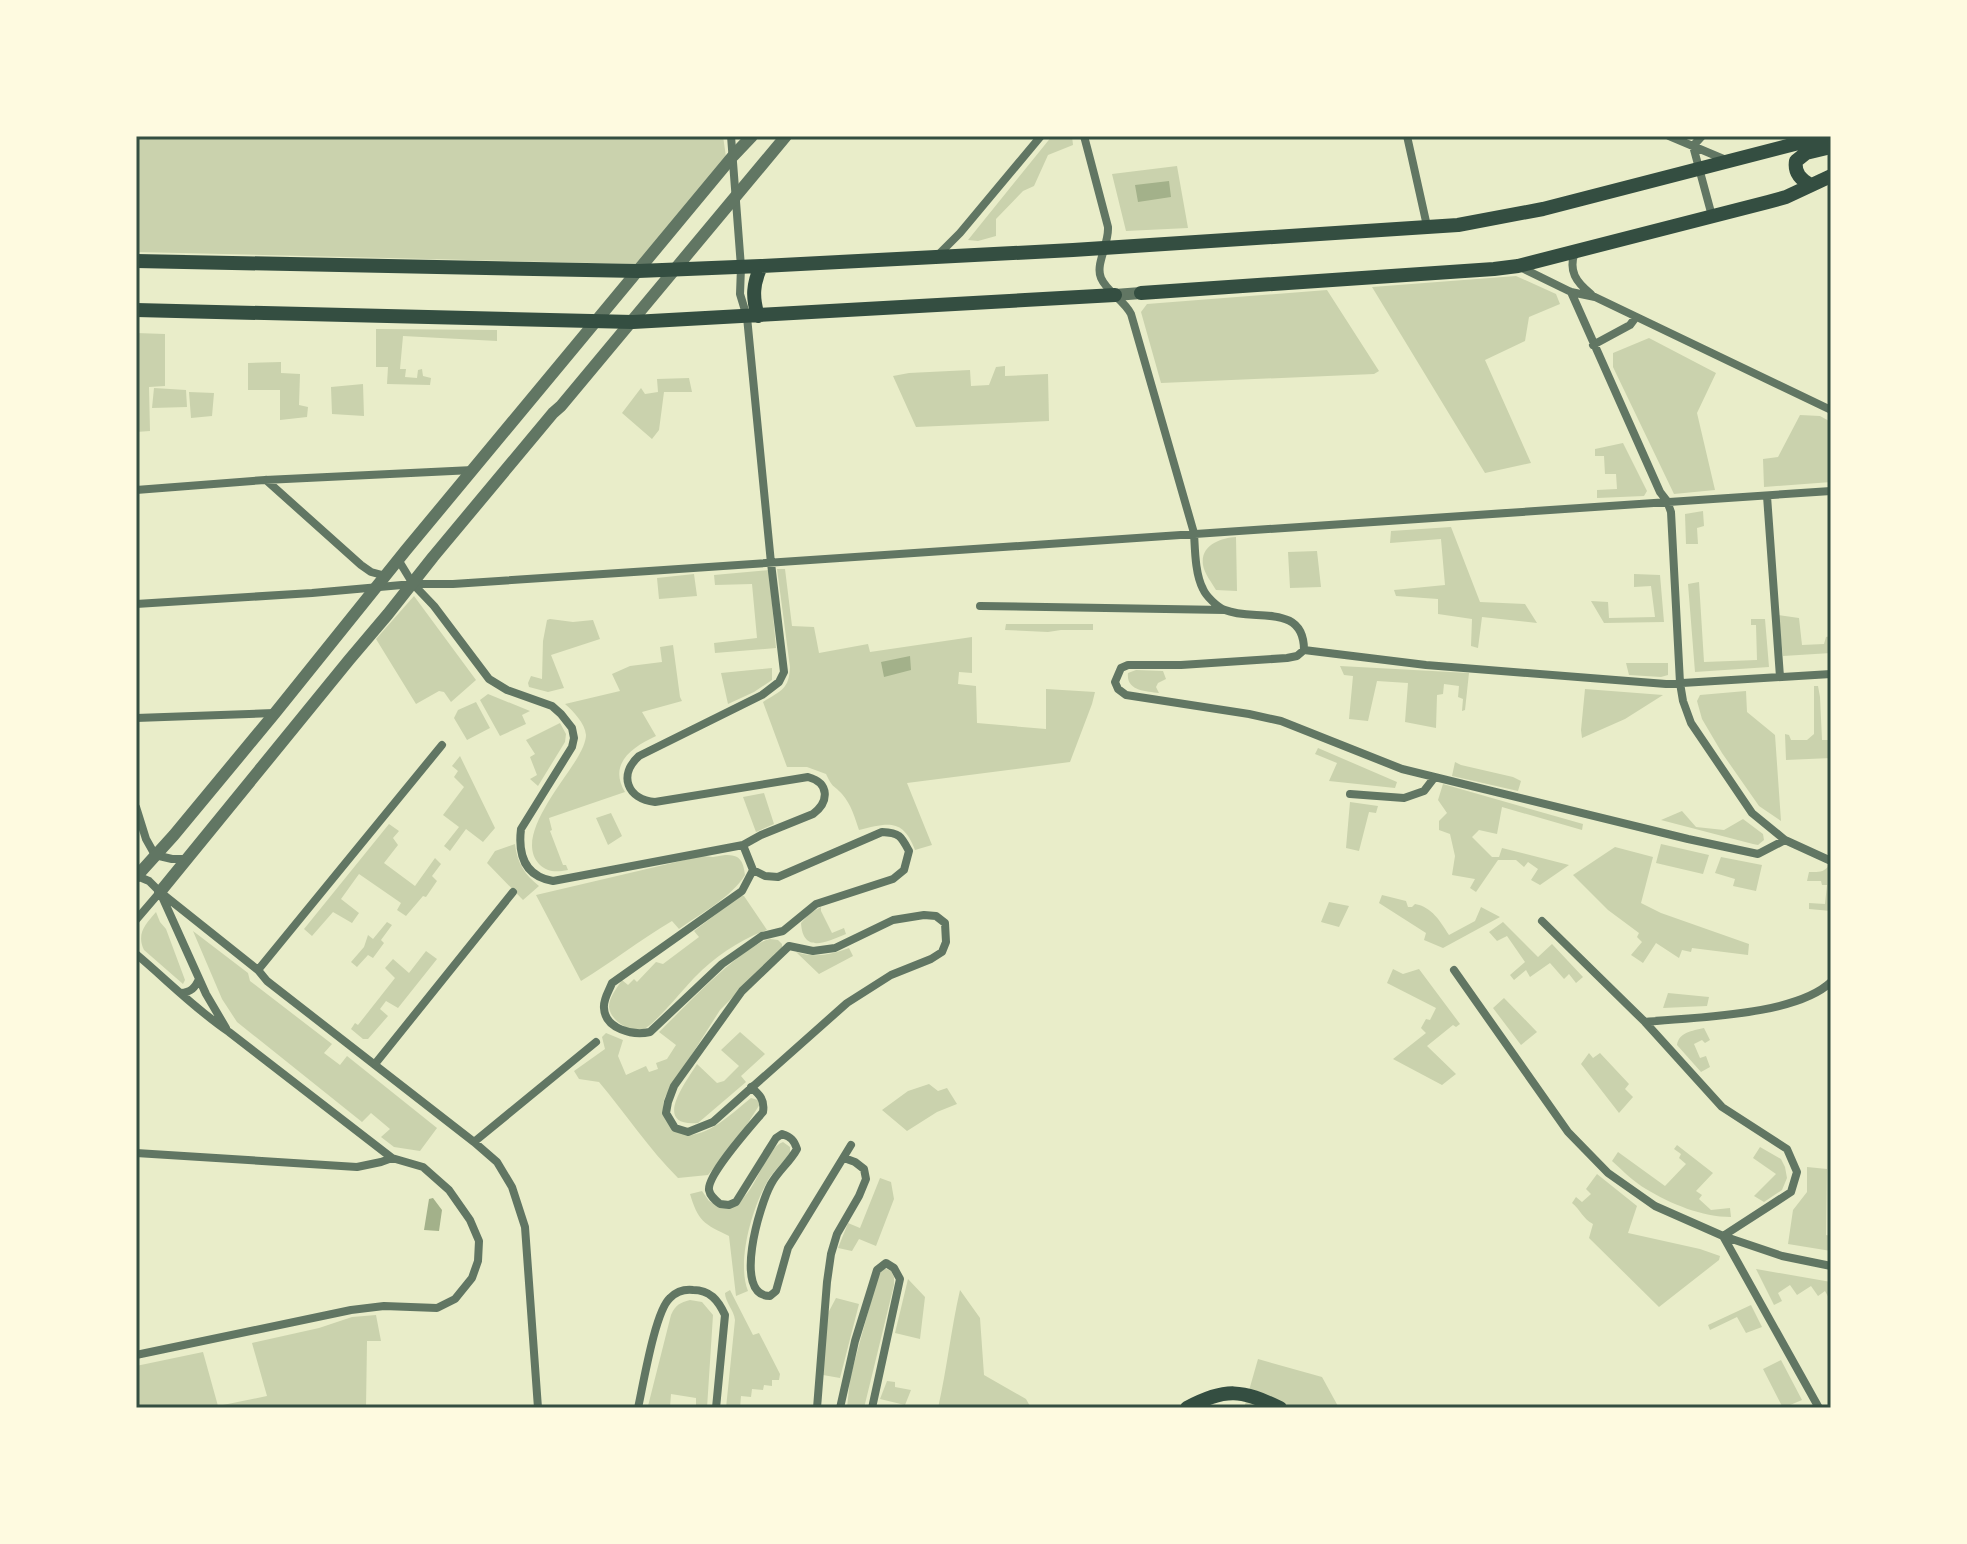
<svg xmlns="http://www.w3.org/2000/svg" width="1967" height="1544" viewBox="0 0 1967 1544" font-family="Figtree,sans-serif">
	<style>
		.green { fill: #cad2ad }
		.water { fill: #a3b18a }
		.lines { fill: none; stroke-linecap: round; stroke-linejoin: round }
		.minor { stroke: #617663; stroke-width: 8 }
		.tertiary { stroke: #617663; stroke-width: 12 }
		.secondary { stroke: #344e41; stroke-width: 14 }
		.neatline { fill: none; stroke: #344e41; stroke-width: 3 }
	</style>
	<rect width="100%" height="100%" fill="#e9edc9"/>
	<path class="green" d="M136,136H723L726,157L637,264L136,252Z
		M1052,136H1072L1073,145L1048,155L1034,186L1023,191L996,219V236L978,241L968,240Z
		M1177,166L1188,228L1126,231L1112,174Z
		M1516,276L1556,294L1560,304L1529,317L1525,341L1485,360L1531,463L1485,473L1372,287Z
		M1327,290L1379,371L1374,374L1161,383L1141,312L1147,304Z
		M376,329L497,330V341L403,336L400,369H406L405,377L417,378L418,370L422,369L423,376L431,378L430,385L387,384L388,367H376Z
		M136,333L165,334V386L149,387L150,431L136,432Z
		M1649,338L1716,373L1697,413L1715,490L1674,494L1613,367V353Z
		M281,362V373L300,374L299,405L308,407L307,417L280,420V390H248V363Z
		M1005,366V376L1048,374L1049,421L916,427L893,376L909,373L970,370L971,386L989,385L996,367Z
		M689,378L692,392H664L659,430L652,439L622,413L641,388L645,394L658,392L657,379Z
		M363,384L364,416L332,414L331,387Z
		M154,388L186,390L187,407L152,408Z
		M189,392L214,393L212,416L191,418Z
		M1800,415L1820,416L1831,422V482L1764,487L1763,459L1778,457Z
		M1623,443L1647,491L1644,496L1597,498V490L1617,489L1616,474H1605L1604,456H1595V449Z
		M1703,511L1704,526L1697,528L1698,544H1686L1685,514Z
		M1451,527L1480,602L1525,604L1537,623L1482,617L1478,648L1471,646L1472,619L1438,614V599L1396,596L1394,590L1445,585L1441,539L1390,543L1391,531Z
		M1236,537L1237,591L1216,590C1212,583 1204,573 1203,565C1200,545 1221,538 1236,537Z
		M1317,551L1321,587L1290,588L1288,552Z
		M777,569H785L792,626L814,627L819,653L868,644L870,652L972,637V673L959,672L958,684L976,686L977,723L1046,729V689L1095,692L1092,704L1070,762L907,783L932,845L915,850C903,818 888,823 859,830C855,818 851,804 842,794C833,784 833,789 826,774L807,767H787L763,702C782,690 789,689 790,667Z
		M769,570L776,648L715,653L714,643L757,638L752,584L715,585L714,575Z
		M694,574L697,596L659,599L657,578Z
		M1634,574L1660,575L1664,622L1604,623L1591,601L1608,602L1609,618L1655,617L1651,586L1634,587Z
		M1699,582L1704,662L1757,660L1756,625H1751V619H1765L1769,667L1695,672L1688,584Z
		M414,596L476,680L451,702L444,692L439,691L416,704L376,639Z
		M1778,615L1799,618L1802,645L1824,644L1826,637L1831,636V653L1783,656Z
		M550,619L573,622L593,620L600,639L551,655L564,688L548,692L529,687L528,683L531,676L542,679L543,641L547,620Z
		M1006,624H1093V630H1061L1048,632L1005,630Z
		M673,645L680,697L682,701L642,712L656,736C632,747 608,764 625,792L549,818L552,830L550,831L563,865H566L568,870C557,872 548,873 539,864C513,836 567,779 580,753C583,748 586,740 586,735C585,723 573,711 565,704L620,691L612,674L630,666L662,662L660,647Z
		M1626,663H1668V675L1661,677L1629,675Z
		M1340,666L1469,673L1465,710L1462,711L1463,699L1458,697L1459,686L1444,684L1443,694L1437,695L1436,728L1405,722L1408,683L1377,681L1368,721L1349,719L1353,676L1344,675Z
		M772,668V680L754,692L728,704L721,673Z
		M1136,670L1163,671L1166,679L1158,683L1156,687L1159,693C1146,691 1126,691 1128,673Z
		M1814,686H1818L1820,697L1822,740H1831V758L1786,760L1785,734L1789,735L1791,740H1807L1814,734Z
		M1585,689L1663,695L1625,719L1582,738L1581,730Z
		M1746,691L1747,712L1775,735L1781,821L1759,806L1722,753L1702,719L1697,701L1700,695Z
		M488,694L530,711L522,715L526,724L500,736L480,700Z
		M476,702L490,728L467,740L454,718L458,710Z
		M560,723L566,734L565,742L538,786L530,779L537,775L530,757L535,754L526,740Z
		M1318,748L1397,782L1395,788L1329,781L1337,763L1315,754Z
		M460,756L495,828L483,842L466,829L450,851L444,846L459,827L443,815L464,787L454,777L458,771L452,766Z
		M1455,762L1461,765L1513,777L1521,781L1518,791L1452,776Z
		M1443,784L1583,824L1582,830L1502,807L1497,834L1479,830L1472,837L1492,857H1499L1502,848L1569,865L1540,885L1531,880L1538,869L1528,862L1524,867L1516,860H1498L1476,892L1470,888L1475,879L1452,875L1455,856L1450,834L1439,830V821L1447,813L1438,800Z
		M764,793L774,824L756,832L743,797Z
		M1350,802L1378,806L1376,813L1369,812L1359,851L1346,848Z
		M1682,811L1696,827L1724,830L1743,819L1763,834L1764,840L1758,845L1753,844L1661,820Z
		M611,813L622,836L608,845L596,818Z
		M389,824L399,831L393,838L398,845L384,863L415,886L435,858L441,864L432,876L437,881L426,897L423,896L406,916L397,910L401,903L359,874L341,899L359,913L352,923L333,912L312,936L304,929Z
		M515,844C517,863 525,875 539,886L523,900L487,863L495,851Z
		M1661,844L1709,855L1703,874L1656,863Z
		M1615,847L1653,857L1641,903L1661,913L1749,944L1748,955L1692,948L1691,952L1682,950L1679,958L1656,943L1643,963L1631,955L1642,942L1637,937L1639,933L1608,910L1573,875Z
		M725,855C740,855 743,860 745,875C732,897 700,914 679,929L672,921C640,940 612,962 581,981L536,895L702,856L713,857Z
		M1721,857L1762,865L1756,891L1733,886L1735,879L1715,873Z
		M1829,865L1831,866V911L1809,909V903L1825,904L1827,885H1822L1821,881H1807L1809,872C1818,872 1824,873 1829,865Z
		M741,895L744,896L767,930C739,940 715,957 695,977C684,988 654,1026 642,1030C630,1033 610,1020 609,1007C609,997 617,988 622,980L628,985L634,979L637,982L656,962L663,964L699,937L694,931Z
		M1382,895L1406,901L1408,907H1412L1415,904C1432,907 1440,921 1449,935L1475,921L1481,907L1500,917L1443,948L1424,940L1426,933L1379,903Z
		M1329,902L1349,906L1339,927L1321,922Z
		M821,907V911L832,933L844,928L846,934C828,941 803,955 801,923L810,913Z
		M156,912L160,922L166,929L185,980L183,984L144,950C136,933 146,924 156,912Z
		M387,922L392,925L381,940L384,943L373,958L368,955L357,967L351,962L364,947L368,935L373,939Z
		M1503,922L1538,957L1552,944L1583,977L1576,983L1569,974L1564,979L1550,963L1530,977L1526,970L1514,980L1510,975L1525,962L1507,936L1497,941L1489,932Z
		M193,931L248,973L250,981L332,1044L324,1053L340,1065L347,1056L437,1128L420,1151L394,1147L381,1137L390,1129L371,1113L362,1122L237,1022L222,999Z
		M770,939L778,940L782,944V948L720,1010L665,1097C661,1109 663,1115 671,1125C693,1153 732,1113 751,1098L758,1100L760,1104L741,1134L708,1175L678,1178C649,1149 625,1113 599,1082L579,1079L574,1071L605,1049L602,1037L606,1033L623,1040L618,1056L626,1075L646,1066L649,1072L658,1069L656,1063L667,1059L676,1045L659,1032C682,1010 742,945 770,939Z
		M849,948L853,956L819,974L796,952C815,958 830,955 849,948Z
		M426,951L437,959L398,1008L386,1001L380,1009L388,1016L368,1039H363L351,1029L355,1023L358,1025L395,978L385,968L393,959L409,973Z
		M1393,969L1403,974L1419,969L1460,1024L1456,1027L1453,1025L1427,1046L1456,1074L1442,1085L1393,1059L1426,1033L1421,1028L1426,1019L1430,1020L1436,1008L1387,983Z
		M1668,993L1709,997L1707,1006L1663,1008Z
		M1504,998L1537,1032L1521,1045L1493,1008Z
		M1704,1028L1710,1040L1705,1043L1702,1040L1694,1044L1700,1058L1706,1056L1710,1067L1701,1072L1677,1045C1679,1032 1692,1031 1704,1028Z
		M740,1032L765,1054L741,1076L746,1082L698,1123C651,1127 686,1082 697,1064L717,1083L724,1081L739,1066L721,1050Z
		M1589,1053L1593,1058L1600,1053L1629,1084L1625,1089L1633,1097L1619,1113L1581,1064Z
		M929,1084L938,1091L947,1088L957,1104L937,1112L907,1131L882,1110L908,1091Z
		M783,1142L790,1147V1153C784,1161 776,1169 770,1177C753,1204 736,1261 748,1291L736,1296L729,1236C704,1224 698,1221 690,1194L702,1191L709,1201L723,1208C729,1206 736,1204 741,1200C758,1186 765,1149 783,1142Z
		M1677,1145L1713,1173L1696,1191L1702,1195L1699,1199L1711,1210L1730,1208L1731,1217C1702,1217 1671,1204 1646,1189C1634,1182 1623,1171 1612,1161L1618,1152L1665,1186L1686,1164L1679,1158L1681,1154L1674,1149Z
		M1760,1147L1781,1159L1785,1167L1787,1178L1782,1190L1764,1202L1754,1196L1776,1174L1753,1158Z
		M1807,1167L1827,1169L1826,1235L1831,1236V1251L1788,1244L1793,1210L1807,1192Z
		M1597,1174L1637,1206L1628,1233L1700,1249L1720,1256L1719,1260L1659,1307L1589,1238L1593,1224C1582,1218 1581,1210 1572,1203L1576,1197L1582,1202L1591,1194L1586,1189Z
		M880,1178L891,1182L894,1199L876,1246L859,1239L852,1251L838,1248L848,1223L860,1228Z
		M884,1268L891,1271L894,1277V1285L864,1408H847L850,1378L879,1272Z
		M1756,1269L1831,1282V1302L1825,1291L1818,1296L1811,1286L1797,1295L1790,1285L1778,1293L1782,1301L1774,1305Z
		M908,1279L925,1297L920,1339L895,1333Z
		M730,1290L753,1335L759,1333L780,1374L779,1380H772V1386L764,1385L763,1390L752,1389L751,1397L741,1396L740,1408H726L735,1320C734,1310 725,1302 725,1293Z
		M960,1290L980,1318L984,1375L1026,1399L1031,1408H938C947,1369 951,1329 960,1290Z
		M836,1298L859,1304L840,1378L823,1375L827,1315Z
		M690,1300L702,1302L713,1315L707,1408H696V1398L671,1394L670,1407L666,1405L665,1408H652L648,1406L671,1315C676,1304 680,1303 690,1300Z
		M1751,1305L1762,1327L1746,1333L1737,1317L1710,1330L1708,1325Z
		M376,1315L381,1341H367L366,1408H136V1366L203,1352L218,1406L267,1396L252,1343L319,1328L352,1317Z
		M1258,1359L1322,1377L1339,1408H1244Z
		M1781,1360L1802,1400L1783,1408L1763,1369Z
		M887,1381L895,1382V1387L911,1390L905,1405L880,1399Z"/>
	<path class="water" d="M1169,181L1171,197L1138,202L1135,185Z
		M910,656L911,670L884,677L881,662Z
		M433,1198L442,1210L439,1231L424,1230L429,1199Z"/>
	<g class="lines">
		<path class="minor" d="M1084,136L1108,227C1109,245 1095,264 1101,278C1107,292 1124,300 1131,314L1194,533C1195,549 1195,574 1203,589C1206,596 1217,607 1225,610C1253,622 1304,602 1304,650
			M1407,136L1427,226
			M1669,136L1726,160
			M1702,136L1693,146L1712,216
			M1575,252C1568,271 1576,282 1591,294
			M937,256L960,233L1041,136
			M1520,267L1571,292L1595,297L1831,410
			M1571,292L1660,492L1667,501L1671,512L1680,683L1683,701L1691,723L1752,813L1785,840L1831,861
			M1593,345L1630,325L1636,317
			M266,480L361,565L371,572L386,576
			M136,490L265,480L473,470
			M1767,496L1780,677
			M399,561L413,584L434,606L489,679L507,690L552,706L561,714L572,728L574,738L572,747L521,829C518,854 524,876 553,881L743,845L761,835L813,814C829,802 830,783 808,777L655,802C627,799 618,775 639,756L762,695L779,682L784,672L771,563L747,317L740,294L741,267L731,136
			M136,604L312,593L413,584H453L649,571L1831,491
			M980,606L1225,610
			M1304,650L1297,656L1287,658L1181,665H1128L1121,668L1115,682L1118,689L1126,695L1249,714L1281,721L1402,769L1688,839L1758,854L1785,840
			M1304,650L1426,665L1666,684L1831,674
			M136,718L274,713
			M1350,794L1404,798L1424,791L1434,778
			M136,807L146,839L155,855L172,859H186
			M882,832C900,833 901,836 909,851L904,870L893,879L816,904L783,931L762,936L722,964L650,1032C633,1036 605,1029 604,1008C603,999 609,991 612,983L742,891L753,870L765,876L778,877Z
			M743,845L753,870
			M137,876L149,881L160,892L206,994L226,1028
			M160,892L258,970L267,981L474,1142L497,1162L512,1187L525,1227L538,1408
			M924,915L936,916L945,923L946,942L942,952L931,959L891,975L847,1003L713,1122L688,1132L675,1128L666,1113L668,1102L674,1086L742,991L789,946L813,951L835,948L893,920Z
			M136,920L160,892
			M1542,921L1645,1022C1694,1017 1795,1016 1831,982
			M136,954C167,980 195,1009 229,1032L392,1158L423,1167L449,1190L470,1220L479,1241L478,1261L472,1278L455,1299L437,1308L384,1306L351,1310L136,1355
			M258,970L442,745
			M1454,970L1568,1132L1608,1173L1655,1206L1723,1236L1791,1192L1797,1172L1787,1149L1722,1107L1645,1022
			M181,993C191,992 195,988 199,979
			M375,1064L513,892
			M751,1087C760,1095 765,1100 763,1112C752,1125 707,1175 709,1190C710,1196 715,1200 720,1204L729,1205L736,1202L776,1138L782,1134C791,1137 794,1140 797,1149C790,1162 778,1171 771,1184C760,1204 732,1296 770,1296L776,1291L788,1248L851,1145
			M474,1142L596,1042
			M136,1153L357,1167L381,1162L392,1158
			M1723,1236L1819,1408
			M1723,1236L1782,1256L1831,1266
			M638,1408C643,1386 655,1311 670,1298C676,1292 684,1289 693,1290C710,1290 718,1300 725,1315L716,1408
			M817,1408L827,1282L831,1254L837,1234L859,1196L866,1179L864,1169L855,1162L844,1158
			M840,1408L855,1341L877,1270L886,1263L894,1268L900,1279L872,1408"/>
		<path class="tertiary" d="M1115,295L1141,293
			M136,877L174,835L275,713L406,550L733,156L752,136
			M160,892L349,660L388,614L433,557L553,413L561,406L786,136"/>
		<path class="secondary" d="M1811,185C1801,180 1794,173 1796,161L1806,153L1831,147
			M136,261L638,271L761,266L1073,250L1458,225L1543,209L1826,136
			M1141,293L1494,269L1518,266L1768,202L1786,197L1831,176
			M136,310L633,322L1115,295
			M758,316C752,297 753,284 761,266
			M1187,1408C1226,1387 1242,1390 1280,1408"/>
	</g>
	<rect width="1967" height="1544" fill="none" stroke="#fefae0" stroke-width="276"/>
	<rect x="138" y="138" width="1691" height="1268" class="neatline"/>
</svg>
